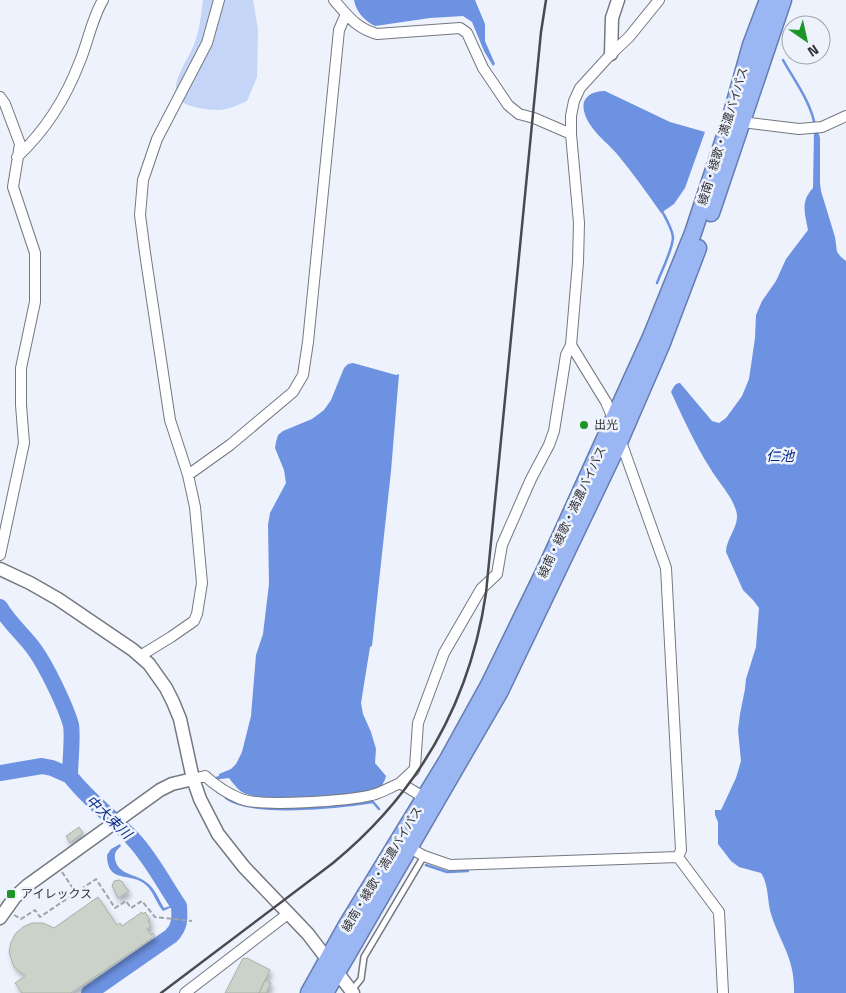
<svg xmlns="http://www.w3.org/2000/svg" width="846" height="993" viewBox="0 0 846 993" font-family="'Titillium Web','Noto Sans JP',sans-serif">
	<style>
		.green { fill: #c4d5f7 }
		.water { fill: #6d92e2 }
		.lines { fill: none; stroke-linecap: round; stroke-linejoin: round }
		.stream { stroke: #6d92e2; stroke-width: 2.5 }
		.river { stroke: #6d92e2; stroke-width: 16 }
		.building { fill: #cad2ca; stroke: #a9b1a9; filter: url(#shadow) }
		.service-casing { stroke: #747881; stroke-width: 8 }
		.minor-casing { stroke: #747881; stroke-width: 12 }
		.tertiary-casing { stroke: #747881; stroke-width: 15 }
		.trunk-casing { stroke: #657caf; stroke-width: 19 }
		.path { stroke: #9fa3aa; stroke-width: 2; stroke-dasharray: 5 2.5; stroke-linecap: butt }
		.service { stroke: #fff; stroke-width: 5 }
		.minor { stroke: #fff; stroke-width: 10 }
		.tertiary { stroke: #fff; stroke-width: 12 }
		.trunk { stroke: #9bb7f3; stroke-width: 16 }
		.rail { stroke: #4a4b50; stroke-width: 2.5 }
		.poi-dot { fill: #1e9627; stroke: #edf2fc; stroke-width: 2 }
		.labels { text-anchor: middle; stroke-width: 5; stroke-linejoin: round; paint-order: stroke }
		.street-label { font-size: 12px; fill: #303135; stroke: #edf2fc }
		.poi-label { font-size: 12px; fill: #303135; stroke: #edf2fc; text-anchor: start }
		.water-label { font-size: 14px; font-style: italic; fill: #092883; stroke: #edf2fc }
	</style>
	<defs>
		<filter id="shadow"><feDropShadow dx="2.5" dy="4.5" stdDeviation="2.5" flood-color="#0004"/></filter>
	</defs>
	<rect width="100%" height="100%" fill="#edf2fc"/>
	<path class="green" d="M203,0H253L258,30L257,77L247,101C227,110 221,112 199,108C154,100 187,65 195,42C200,28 201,14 203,0Z"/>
	<path class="water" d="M354,0H475L485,24V41L495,64L493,66L484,51L472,22L463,16L430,18L375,26C365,21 356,12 354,0Z
		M605,91L670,122L705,132L685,188L674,204L661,213C647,193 633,173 617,154C606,141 588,129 584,111C581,97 592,91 605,91Z
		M818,131L820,138V183L821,191L835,237L837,252L841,257L846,261V993H794C795,958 781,945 771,914C767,901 769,885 761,873L739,867L731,861L718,844V822L715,815V810H721L736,778L741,761L738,730L740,714L745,689L746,679L756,647L759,608L753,600L743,590L726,552C726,539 738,528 737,515C735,499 718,482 710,468C695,444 683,418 671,392C673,388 675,383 680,383L712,421L719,423L726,418L742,396L749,379L755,338L756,315L762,301L776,281L786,259L808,230C805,213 800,202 813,188L814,132Z
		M353,363L396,375L399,374L391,471L372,646L370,647L361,703L363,714L371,732L376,749L375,763L386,776C382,790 377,790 363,793C339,794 261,804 242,792C237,789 233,783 229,778L212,780V778L219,776V774L231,769L236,764L242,752L251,716L256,655L263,634L269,584L268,525L270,513L286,483L284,470L275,448L276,442L278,435L283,431L312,419L324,410L331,400L344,368L348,364Z
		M120,844L121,846C117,850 114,852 115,859C118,875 136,874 146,882C155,888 159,900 164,908L173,905L174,906L163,911C156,903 154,892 146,885C131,871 107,885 107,855L111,849Z"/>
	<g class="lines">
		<path class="stream" d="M783,60C794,80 811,102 815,126
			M657,283C661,272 673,249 673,237C672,228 666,219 662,211
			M226,798C252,817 340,807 373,802L379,809
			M426,865L447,872L468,871"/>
		<path class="river" d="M0,607C9,623 23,634 34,649C46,665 66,707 71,725C73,737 70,762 70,776C88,800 112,816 133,839C151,858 164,884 179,906C180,919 180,927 171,936L89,993
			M0,773L42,766L52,768L70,776"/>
	</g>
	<path class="building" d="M79,827L83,833L70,843L66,836Z
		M119,880L123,882L125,887L129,891L118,898L112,886L114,881Z
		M98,897L117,925L120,923L122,926L142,912L143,914L145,912L150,920L148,921L151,926L147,929L151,935L153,933L155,936L71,993H22L15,983L25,976L14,967L9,952L11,942L16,933L23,927L32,923H43L54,928Z
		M243,958L246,959L247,958L270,970L259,993H225Z
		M265,980L271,983L266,993H259Z"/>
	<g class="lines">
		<g class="service-casing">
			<path id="service" d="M352,990L361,979L364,957L424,856"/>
		</g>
		<g class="minor-casing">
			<path id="minor" d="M334,0C348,16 356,28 377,34L460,28L467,33L483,68L508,105L519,114L534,118L571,134
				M0,97L5,104L20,144L13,187L35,253V302L21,368V405L24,443L0,555
				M742,122L799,129L822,127L846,116
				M17,157C46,130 66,98 80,61C88,42 92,18 103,0
				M571,345L606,402L614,421
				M620,439L666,568L681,850L678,857
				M188,475L230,445L293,392L303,375L308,342L339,30L346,14
				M140,656L171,637L194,621L197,614L202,583L195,507L188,475L170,420L145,253L140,215L143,180L157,139L207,43L219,0
				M193,779L205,776C215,785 228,794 241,799C262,807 348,801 372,795C381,793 391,787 400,783L425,798
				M400,783L414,770L415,767L418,723L444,653L481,589L497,574L502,545L531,479L549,445L554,431L566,355L571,345L578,262L579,223L571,134V116L574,101L580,88L611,54L629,37L659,0
				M410,848L424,856L450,865L678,857
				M678,857L719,912L723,993
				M185,993L289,913"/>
		</g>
		<g class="tertiary-casing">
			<path id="tertiary" d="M611,54L612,18L618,0
				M0,569L30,583L58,599L133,650L149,664L166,688L173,702L180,719L193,779L200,799L218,834L244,867L308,934L353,993
				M0,918L15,897L28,885L160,790L172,784L193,779"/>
		</g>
		<g class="trunk-casing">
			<path id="trunk" d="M711,213L783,0
				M309,993L347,925L447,761L490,683L547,566L651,337L693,233L728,127L751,45L768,0
				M325,993L500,691L620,440L662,343L698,248"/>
		</g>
		<path class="path" d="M62,872L76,893
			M14,915L21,919L35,910L40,917L96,879L115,908L126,901L131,908L142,901L155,917L192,921"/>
		<use href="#service" class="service"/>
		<use href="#minor" class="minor"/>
		<use href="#tertiary" class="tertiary"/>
		<use href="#trunk" class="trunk"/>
		<path class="rail" d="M161,993L333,863C418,793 470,702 486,593L541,32L546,0"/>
	</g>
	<g class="poi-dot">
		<circle cx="584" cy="425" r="5"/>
		<rect x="6" y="889" width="10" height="10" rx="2.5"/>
	</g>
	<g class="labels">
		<g class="street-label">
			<text transform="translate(723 136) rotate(-73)" y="4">綾南・綾歌・満濃バイパス</text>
			<text transform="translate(572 512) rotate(-65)" y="4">綾南・綾歌・満濃バイパス</text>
			<text transform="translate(382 869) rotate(-59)" y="4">綾南・綾歌・満濃バイパス</text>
		</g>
		<g class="poi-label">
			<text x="594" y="429">出光</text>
			<text x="21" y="898">アイレックス</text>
		</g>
		<g class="water-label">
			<text x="780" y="461">仁池</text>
			<text transform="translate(109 817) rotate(43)" y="5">中大束川</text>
		</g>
	</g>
	<g transform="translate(806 40) rotate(146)"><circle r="24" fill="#edf2fc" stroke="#a1a5ac"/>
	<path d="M0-4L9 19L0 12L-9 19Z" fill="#1e9627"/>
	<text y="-8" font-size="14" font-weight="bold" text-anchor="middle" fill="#303135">N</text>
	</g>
</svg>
